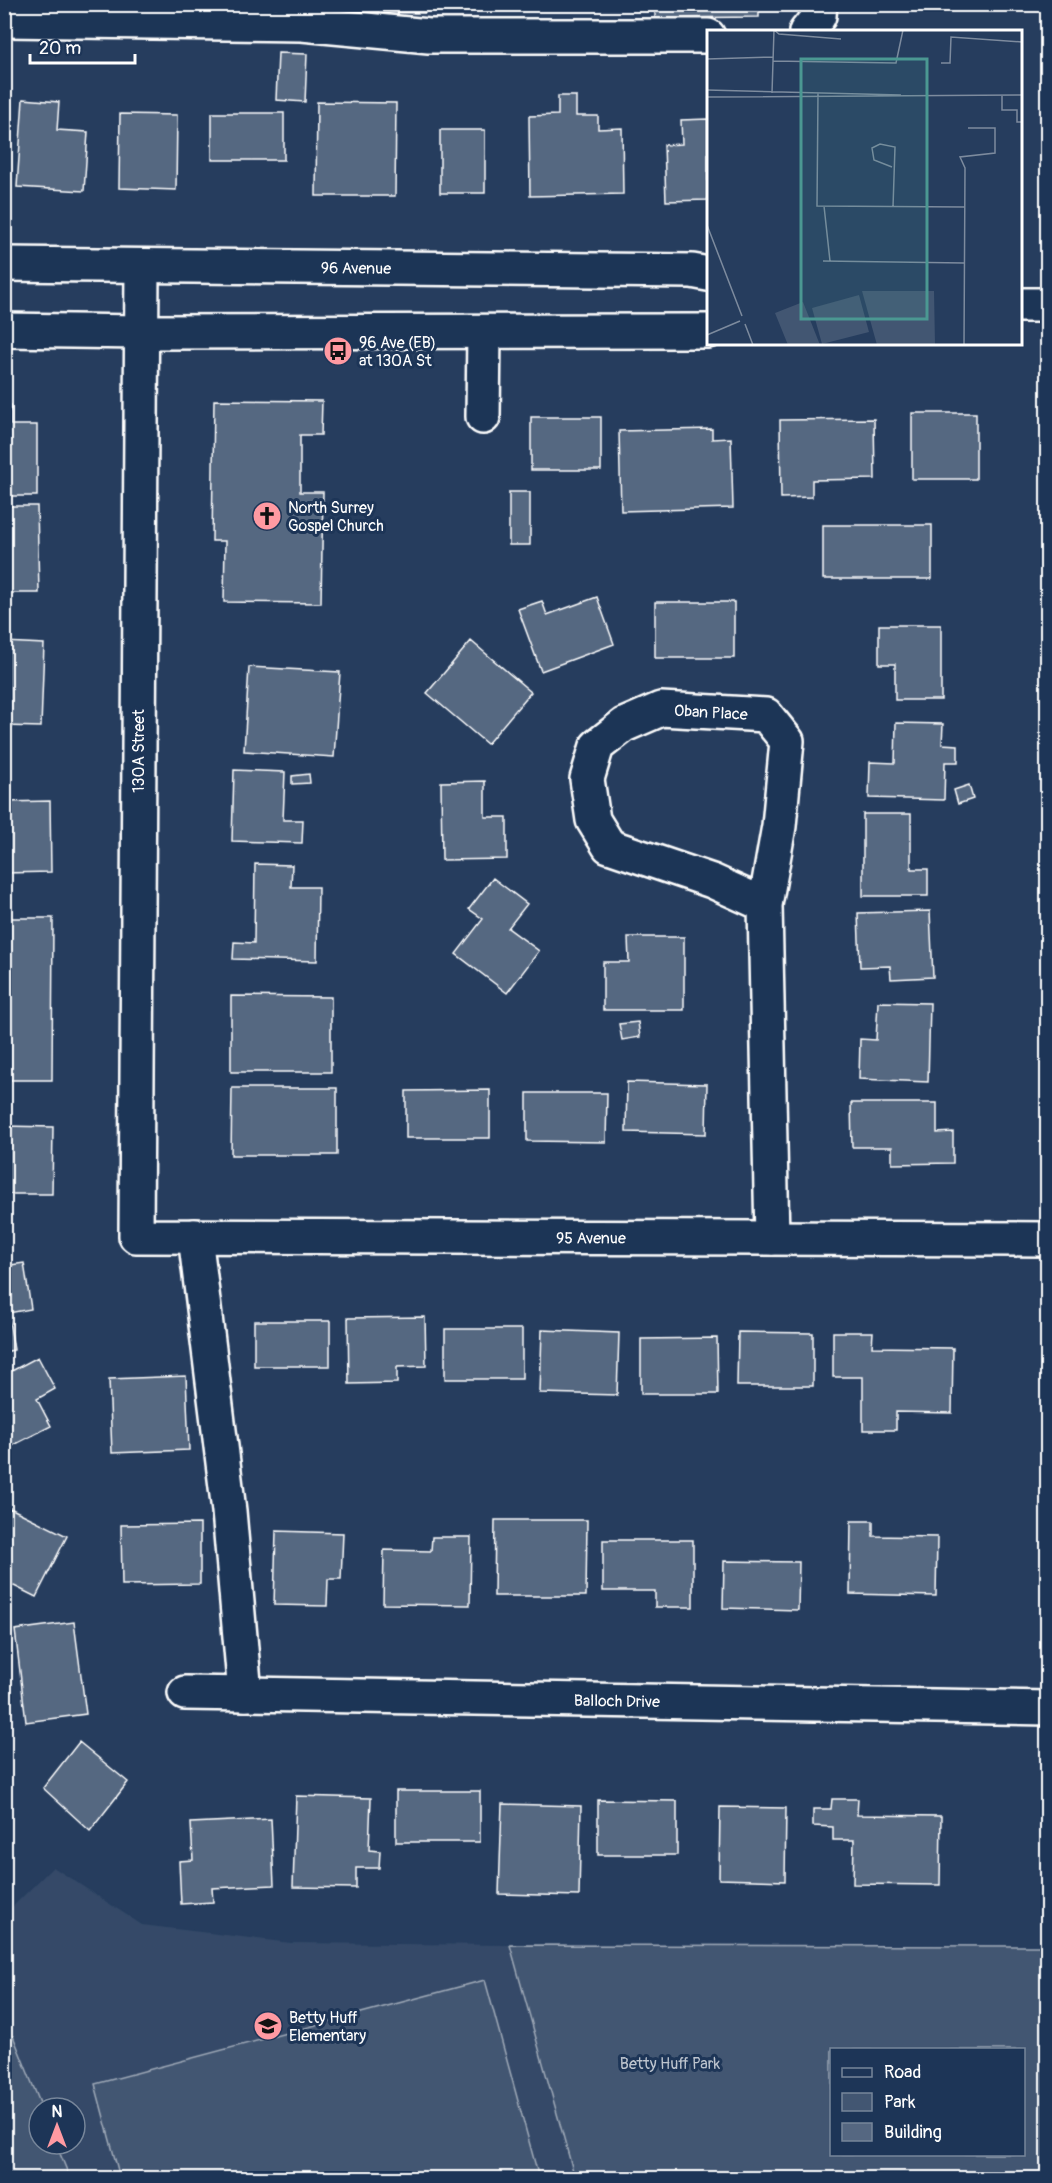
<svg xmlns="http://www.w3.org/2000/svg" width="1052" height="2183" viewBox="0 0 1052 2183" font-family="Pangolin,sans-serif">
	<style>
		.built { fill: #344a68; fill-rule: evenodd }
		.green { fill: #425672; stroke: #a0aab8; stroke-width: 1.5; fill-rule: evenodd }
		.building { fill: #556781; stroke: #fff; stroke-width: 1.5 }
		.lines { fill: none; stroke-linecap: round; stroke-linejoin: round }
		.minor-casing { stroke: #fff; stroke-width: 38 }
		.major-casing { stroke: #fff; stroke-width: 38 }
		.minor { stroke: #1d3557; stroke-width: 33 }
		.major { stroke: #1d3557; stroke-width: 33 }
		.labels { text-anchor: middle; stroke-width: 6; stroke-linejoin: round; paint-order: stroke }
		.street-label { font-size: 16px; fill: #fff; stroke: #1d3557 }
		.poi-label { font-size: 16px; fill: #fff; stroke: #1d3557; text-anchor: start }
		.park-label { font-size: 16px; fill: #bdc4ce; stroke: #1d3557 }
		.inset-road { fill: none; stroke: #7d8b9e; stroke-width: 1.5 }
		.view { fill: #4b9892; fill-opacity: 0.15; stroke: #4b9892; stroke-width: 3 }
		.inset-edge { fill: none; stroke: #fff; stroke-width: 3 }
	</style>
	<rect width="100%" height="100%" fill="#263d5e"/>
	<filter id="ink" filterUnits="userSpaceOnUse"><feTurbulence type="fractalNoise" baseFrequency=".0167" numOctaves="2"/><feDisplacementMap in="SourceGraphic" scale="12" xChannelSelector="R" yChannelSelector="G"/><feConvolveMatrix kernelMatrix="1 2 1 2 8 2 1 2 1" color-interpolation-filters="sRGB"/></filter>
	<g filter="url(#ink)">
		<path class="built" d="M53,1867L142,1925L291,1943L510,1945L575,2178H5V1914ZM39,2108H75V2144H39Z"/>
		<path class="green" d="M510,1945L1047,1946V2178H575ZM832,2050H1024V2154H832Z
			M485,1980L539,2178H120L95,2084Z
			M13,2036L42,2108H39V2144H56L70,2178H5V2040Z"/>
		<path class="building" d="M319,4H425V13L319,11Z
			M655,4H759V17L655,18Z
			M278,53L307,54L305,102L276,100Z
			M558,96H576V116H598V129L622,128L623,194L530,196L529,116L558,115Z
			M23,99L59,102L57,130L88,132L84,191L17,187Z
			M317,102L396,103L395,196H316Z
			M212,113H284V160H212Z
			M120,114L177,115L176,190L119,188Z
			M708,119V200L666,201L664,145L682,144L681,120Z
			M440,130H485V193H440Z
			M214,400L322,401L321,435H300V492H323L321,603L224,602L225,541H212Z
			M4,405H11V425H37V496H4Z
			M912,413H976V479H912Z
			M531,417H601V470H531Z
			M874,419L875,479L812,480V497L781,498L780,420Z
			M712,429V439L731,438L733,508L621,511L619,431Z
			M509,492H530V545H509Z
			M4,506H37L39,593H4Z
			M823,525H932V579H823Z
			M597,597L614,644L541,671L518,609L542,601L547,615Z
			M655,602H734V658H655Z
			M879,625H941V700H895V664H879Z
			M471,641L531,692L487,744L427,693Z
			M4,642L44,644L41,727L4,726Z
			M249,667L340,672L334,757L244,751Z
			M896,723L943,724L942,744L958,745V762H945L944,800L869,798L870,762L895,763Z
			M234,770L285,772L283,820H303L302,843L232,841Z
			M309,774L310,783L292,784V776Z
			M485,781V817H507V859L442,860L441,782Z
			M969,785L973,799L958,804L954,790Z
			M50,801L51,872L4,873V802Z
			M863,814H911V869H928V896H863Z
			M255,864L292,865L291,887H318L317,961L233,959L234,942L254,943Z
			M493,878L527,904L508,928L539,951L507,993L456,954L483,919L469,909Z
			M930,911L933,977L891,979L890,966L860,967L858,913Z
			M4,918H53L52,1080H4Z
			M628,937H684V1010H603V962H629Z
			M231,996L331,997V1072H231Z
			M878,1002L930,1003L928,1082L859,1079L860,1039L876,1040Z
			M638,1022L640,1037L622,1040L619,1024Z
			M627,1082L707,1084L706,1134L626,1132Z
			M232,1088H337V1155H231Z
			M490,1090V1138H406V1091Z
			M527,1093H607L606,1142L527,1141Z
			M851,1103H937V1133L953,1132V1163L892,1164V1147H852Z
			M4,1126L53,1127L52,1194H4Z
			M24,1263L31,1309L8,1313L14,1350L4,1352V1266Z
			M425,1317L426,1366L397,1367V1383L349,1384L348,1318Z
			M254,1321H330V1366H254Z
			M445,1329H522V1379H445Z
			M542,1330L619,1333L617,1395L540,1393Z
			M738,1332L813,1333V1386H737Z
			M833,1332H873L872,1347L953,1348L952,1413L896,1412V1430H863V1377H833Z
			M717,1338L718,1394H641V1339Z
			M38,1357L55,1389L37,1399L51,1426L4,1450V1375Z
			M186,1376L189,1450L112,1453L109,1379Z
			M10,1508L67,1536L36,1597L4,1581V1520Z
			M495,1520H587L586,1596H494Z
			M851,1521H873V1536L937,1537L936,1596L850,1594Z
			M200,1524V1584L122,1585L121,1525Z
			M276,1531L343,1533L341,1579H328L327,1606L274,1605Z
			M432,1537H471L470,1605L383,1604L384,1550L431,1551Z
			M603,1540H693V1607H655V1591H603Z
			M724,1561L799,1562L798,1610L723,1608Z
			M74,1622L86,1714L26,1722L15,1630Z
			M79,1742L128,1782L90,1831L43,1788Z
			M396,1791H480V1842H396Z
			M296,1796L371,1798L369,1850L380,1851L379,1868H356V1888L293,1887Z
			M832,1799H858L857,1815L941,1816L940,1885L853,1884L854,1840H833V1827L813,1826V1809H831Z
			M598,1800L677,1801V1855H598Z
			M502,1804L581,1806L579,1896L499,1894Z
			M720,1807L786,1808L785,1881L719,1879Z
			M271,1819L274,1885L212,1888L213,1902L181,1904L179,1861L193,1860L191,1823Z"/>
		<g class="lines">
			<g class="minor-casing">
				<g id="minor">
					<path d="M4,20L302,24L429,36H708"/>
					<path d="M806,32L819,16L820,4"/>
					<path id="s1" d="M142,266L136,1236L1048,1239"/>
					<path d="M483,417L484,332"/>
					<path id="s2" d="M765,905L712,881L609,846L593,820L587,779L597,746L624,725L661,709L766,715L787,741L779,826L765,905L772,1238"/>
					<path d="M195,1236L229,1511L245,1694"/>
					<path id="s3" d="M185,1693L1048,1708"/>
				</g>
			</g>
			<g class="major-casing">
				<g id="major">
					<path id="s4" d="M4,264L692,271L708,274"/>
					<path d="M1020,305H1048"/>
					<path d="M4,330L140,332L708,331"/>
				</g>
			</g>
			<use href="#minor" class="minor"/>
			<use href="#major" class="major"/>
		</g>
	</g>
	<defs>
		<g id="bus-disc" transform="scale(1.5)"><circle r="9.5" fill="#ff9aa2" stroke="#1d3557"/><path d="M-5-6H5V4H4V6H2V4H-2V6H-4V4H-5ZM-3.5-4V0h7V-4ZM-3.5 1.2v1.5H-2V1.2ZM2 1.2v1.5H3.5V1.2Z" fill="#111"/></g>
		<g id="church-disc" transform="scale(1.5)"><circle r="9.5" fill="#ff9aa2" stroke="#1d3557"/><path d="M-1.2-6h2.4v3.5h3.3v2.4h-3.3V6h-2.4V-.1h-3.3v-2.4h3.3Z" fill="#111"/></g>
		<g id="school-disc" transform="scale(1.5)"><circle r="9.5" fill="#ff9aa2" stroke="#1d3557"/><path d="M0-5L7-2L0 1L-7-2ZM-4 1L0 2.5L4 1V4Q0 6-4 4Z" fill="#111"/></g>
	</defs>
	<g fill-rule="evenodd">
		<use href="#bus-disc" x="338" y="351"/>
		<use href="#church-disc" x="267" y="516"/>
		<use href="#school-disc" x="268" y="2026"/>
	</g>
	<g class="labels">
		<g class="street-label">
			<text dy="6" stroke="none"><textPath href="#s4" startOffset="352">96 Avenue</textPath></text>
			<text dy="6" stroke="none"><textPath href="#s2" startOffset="398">Oban Place</textPath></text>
			<text transform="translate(138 751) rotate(-90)" y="6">130A Street</text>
			<text dy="6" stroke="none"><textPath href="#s1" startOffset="1425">95 Avenue</textPath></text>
			<text dy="6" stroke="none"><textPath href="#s3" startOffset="432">Balloch Drive</textPath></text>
		</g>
		<g class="poi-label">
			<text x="359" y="348">96 Ave (EB)<tspan x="359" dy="18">at 130A St</tspan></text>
			<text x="288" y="513">North Surrey<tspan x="288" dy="18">Gospel Church</tspan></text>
			<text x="289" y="2023">Betty Huff<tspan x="289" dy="18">Elementary</tspan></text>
		</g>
		<g class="park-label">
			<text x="670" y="2069">Betty Huff Park</text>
		</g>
	</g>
	<g transform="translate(707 30)">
		<rect width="315" height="315" fill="#263d5e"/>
		<path d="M155,261H227L228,315H170ZM152,265L162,302L115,314L105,278ZM96,272L113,315H81L68,283Z" fill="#425672"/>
		<path class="inset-road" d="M67,0L72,4L134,9M0,29L66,27M66,31L189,33L196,0M234,33H243L244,7L315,12M0,60L194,65M65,63L67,0M111,63L110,176L258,177M295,65V80H310V92H315M0,67L315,65M185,137L167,130L165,118L173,114L188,117L186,177M117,176L123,231M0,195L35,286M116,231L257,233M38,294L46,315M0,305L33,291M257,315L258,138L253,127L288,123V98H261"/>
		<path class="view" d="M94,29H220V289H94Z"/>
		<rect width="315" height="315" class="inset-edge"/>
	</g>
	<rect width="1052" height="2183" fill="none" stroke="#1d3557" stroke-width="24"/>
	<rect x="12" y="12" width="1028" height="2159" fill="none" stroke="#fff" stroke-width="2" filter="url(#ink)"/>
	<rect x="830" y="2048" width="195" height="108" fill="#1d3557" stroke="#77869a" stroke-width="1.5"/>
	<rect x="842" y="2068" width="30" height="9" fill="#1d3557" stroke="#77869a" stroke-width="1.5"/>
	<text x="884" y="2078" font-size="18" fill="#ffffff">Road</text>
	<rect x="842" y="2093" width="30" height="18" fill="#425672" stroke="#77869a" stroke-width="1.5"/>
	<text x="884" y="2108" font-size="18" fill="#ffffff">Park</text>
	<rect x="842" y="2123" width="30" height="18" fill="#556781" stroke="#77869a" stroke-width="1.5"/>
	<text x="884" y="2138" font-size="18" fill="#ffffff">Building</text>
	<g transform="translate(57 2126)"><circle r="28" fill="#1d3557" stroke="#77869a" stroke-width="1.5"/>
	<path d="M0-4.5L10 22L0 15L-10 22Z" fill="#ff9aa2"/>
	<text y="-9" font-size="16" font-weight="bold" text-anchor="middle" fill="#ffffff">N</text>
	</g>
	<path d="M30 54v9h105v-9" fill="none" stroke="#ffffff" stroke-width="3"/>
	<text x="39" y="54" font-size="18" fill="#ffffff" stroke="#1d3557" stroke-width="4.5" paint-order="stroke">20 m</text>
</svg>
